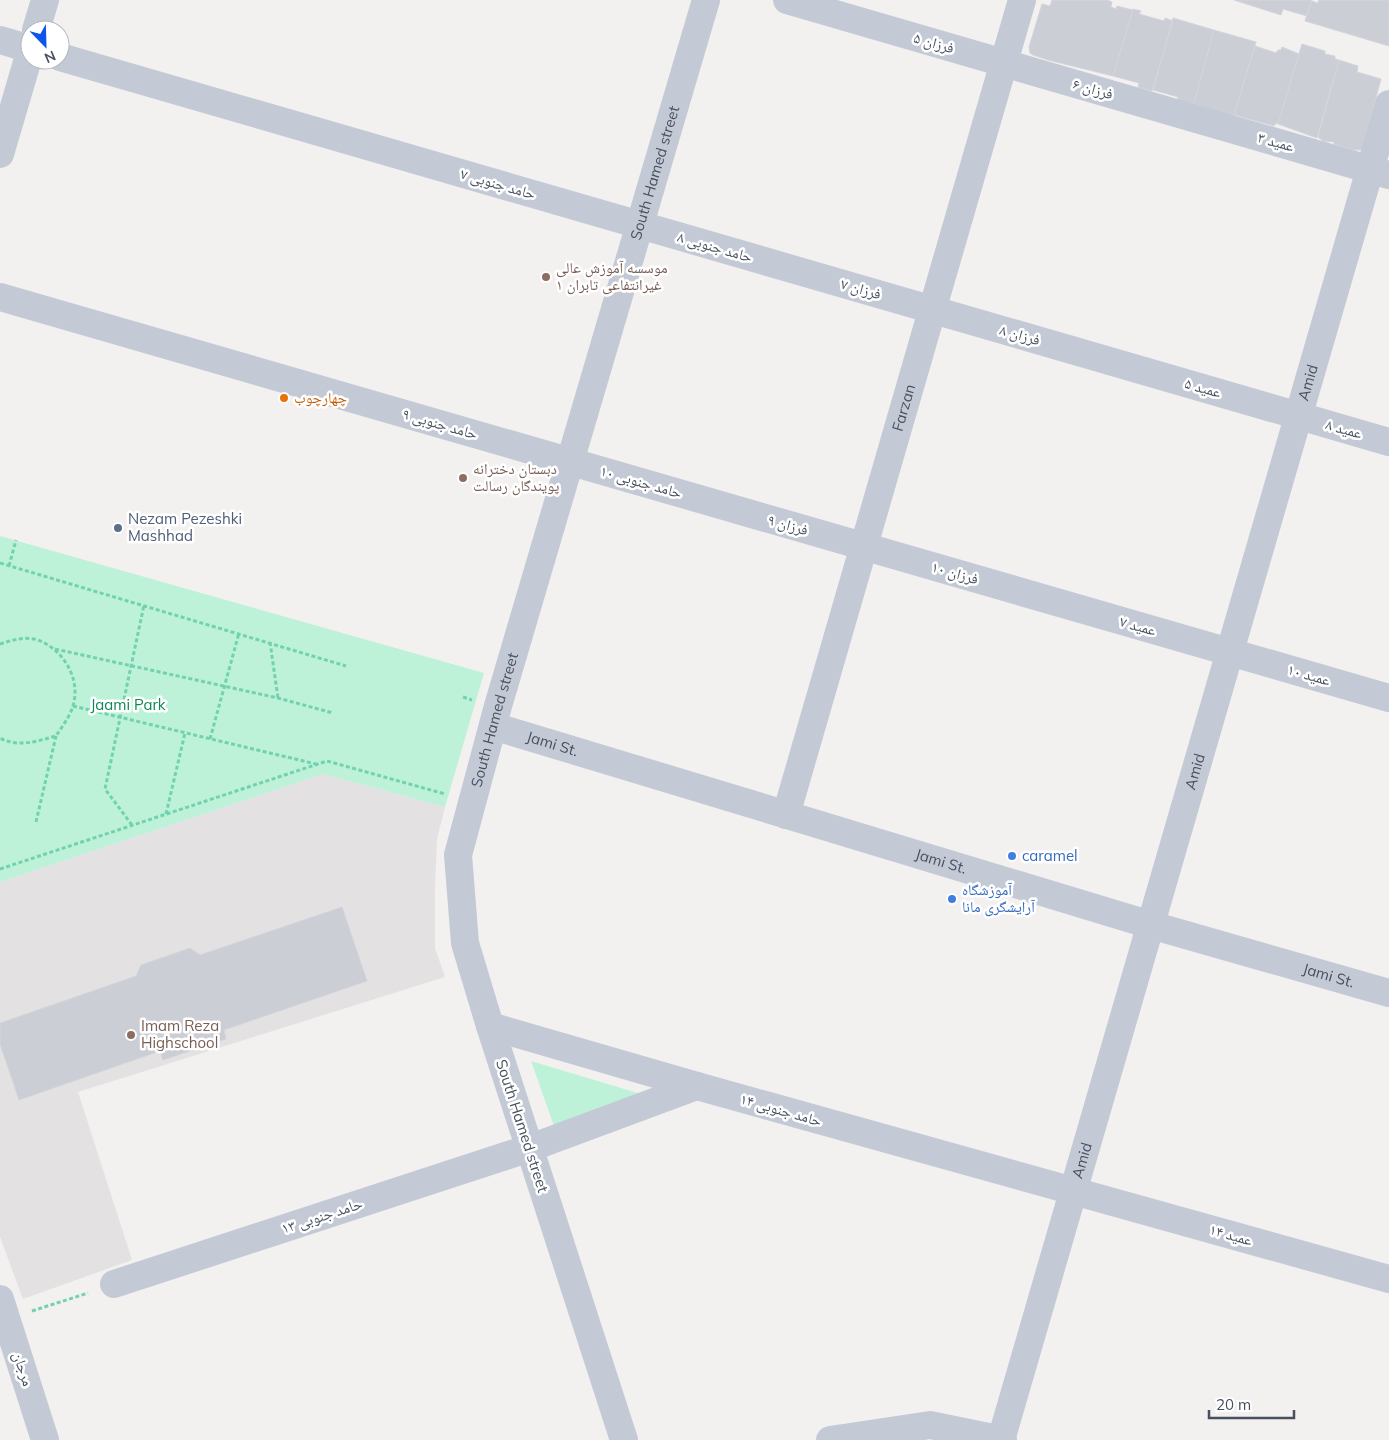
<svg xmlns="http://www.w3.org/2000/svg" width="1389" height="1440" viewBox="0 0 1389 1440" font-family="Mulish,'Noto Naskh Arabic',sans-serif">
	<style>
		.education { fill: #e4e1e2 }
		.green { fill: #bdf2d8 }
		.building { fill: #ccced6; stroke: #d4d5dc }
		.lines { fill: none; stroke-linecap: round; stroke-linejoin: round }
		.path { stroke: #72d2af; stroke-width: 3; stroke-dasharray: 4 2.5; stroke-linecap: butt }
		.minor { stroke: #c3cad6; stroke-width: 28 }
		.education-dot { fill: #8d6e63; stroke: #fff; stroke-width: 2 }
		.food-dot { fill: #e8710a; stroke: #fff; stroke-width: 2 }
		.service-dot { fill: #5c6f8a; stroke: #fff; stroke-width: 2 }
		.shop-dot { fill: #3f7fe0; stroke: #fff; stroke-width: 2 }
		.labels { text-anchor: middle; stroke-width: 5; stroke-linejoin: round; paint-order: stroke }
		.street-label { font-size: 15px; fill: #47505f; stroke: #fff }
		.education-label { font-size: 15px; fill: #785e54; stroke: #fff; text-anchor: start }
		.food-label { font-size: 15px; fill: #c56008; stroke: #fff; text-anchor: start }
		.service-label { font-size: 15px; fill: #4e5e75; stroke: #fff; text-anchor: start }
		.park-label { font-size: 15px; fill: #12865a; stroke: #fff }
		.shop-label { font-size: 15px; fill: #366cbe; stroke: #fff; text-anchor: start }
	</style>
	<rect width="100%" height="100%" fill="#f3f0f0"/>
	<path class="education" d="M323,774L445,807L437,839L435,889V948L445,977L78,1092L132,1260L23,1299L0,1237V882Z"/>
	<path class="green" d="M0,536L484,673L445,807L323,774L0,882Z
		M531,1061L641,1094L554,1126Z"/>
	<path class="building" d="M1052,0H1107L1112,2L1111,7L1116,9L1117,6L1133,10L1113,76L1048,60L1033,55L1030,53L1029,47L1042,4L1050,6Z
		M1234,0H1312L1307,16L1283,9L1281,15Z
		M1319,0H1389V46L1305,21L1311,1L1318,3Z
		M1133,9L1141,11L1139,14L1164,21L1165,18L1173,21L1152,91L1138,87L1139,83L1113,76Z
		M1173,18L1214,30L1193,106L1177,101L1178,97L1153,90Z
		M1214,30L1256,42L1233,118L1193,106Z
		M1302,44L1325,51V54L1335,56V59L1339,60L1317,138L1278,124Z
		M1255,46L1276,53L1278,50H1281L1282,47L1299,54L1278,124L1276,123L1274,126L1234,115Z
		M1339,60L1358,66L1357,72L1381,79L1362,150H1353L1334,144V142L1323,141L1318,137Z
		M342,907L367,981L224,1030L226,1039L163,1060L160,1051L19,1100L0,1044V1023L136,976L141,965L190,948L200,955Z"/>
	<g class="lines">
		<path class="path" d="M0,563L346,666
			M9,566L16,540
			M270,642L278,698
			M0,644C12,640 25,636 38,640C64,650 81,679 73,706C70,716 62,727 56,736C37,741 19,748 0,738
			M55,649L278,698L333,713
			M463,697L472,700
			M73,706L316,764
			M210,739L239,633
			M166,814L185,733
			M36,822L56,736
			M132,825L105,789L144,605
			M0,869L327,761L445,794
			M32,1311L88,1293"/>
		<g class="minor">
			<path d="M787,0L1389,175"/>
			<path d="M36,30L45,0"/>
			<path d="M0,40L30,49"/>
			<path d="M60,57L1389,442"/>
			<path d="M0,154L30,52"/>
			<path d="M0,297L1389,698"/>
			<path id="s1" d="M493,726L1151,925L1389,993"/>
			<path id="s2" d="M786,815L1022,0"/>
			<path d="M490,1026L697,1086L1389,1279"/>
			<path d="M114,1284L530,1148L697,1086"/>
			<path d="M0,1299L45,1440"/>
			<path id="s3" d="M624,1440L490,1026L465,943L458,855L498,706L706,0"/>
			<path d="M830,1440L930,1425L1003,1440"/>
			<path id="s4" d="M1001,1440L1389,104"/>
		</g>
	</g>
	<g class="education-dot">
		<circle cx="546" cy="277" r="5"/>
		<circle cx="463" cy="478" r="5"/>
		<circle cx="131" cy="1035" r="5"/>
	</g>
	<circle class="food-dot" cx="284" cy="398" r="5"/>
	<circle class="service-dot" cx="118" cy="528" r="5"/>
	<g class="shop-dot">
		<circle cx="1012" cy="856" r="5"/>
		<circle cx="952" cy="899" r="5"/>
	</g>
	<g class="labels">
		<g class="street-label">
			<text transform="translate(934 43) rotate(16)" y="5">فرزان ۵</text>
			<text transform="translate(1093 89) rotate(16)" y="5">فرزان ۶</text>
			<text transform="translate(1276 142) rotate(16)" y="5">عمید ۳</text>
			<text dy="5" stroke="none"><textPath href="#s3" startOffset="1320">South Hamed street</textPath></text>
			<text transform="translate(498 184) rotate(16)" y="5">حامد جنوبی ۷</text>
			<text transform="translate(715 247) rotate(16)" y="5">حامد جنوبی ۸</text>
			<text transform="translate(861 289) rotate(16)" y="5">فرزان ۷</text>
			<text transform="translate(1020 335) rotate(16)" y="5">فرزان ۸</text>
			<text dy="5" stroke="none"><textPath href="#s4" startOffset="1101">Amid</textPath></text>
			<text transform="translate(1203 388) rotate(16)" y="5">عمید ۵</text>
			<text dy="5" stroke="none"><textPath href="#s2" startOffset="424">Farzan</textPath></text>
			<text transform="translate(440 424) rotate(16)" y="5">حامد جنوبی ۹</text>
			<text transform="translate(1344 429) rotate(16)" y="5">عمید ۸</text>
			<text transform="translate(641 482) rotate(16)" y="5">حامد جنوبی ۱۰</text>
			<text transform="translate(788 525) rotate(16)" y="5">فرزان ۹</text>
			<text transform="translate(955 573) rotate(16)" y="5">فرزان ۱۰</text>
			<text transform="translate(1138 626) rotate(16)" y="5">عمید ۷</text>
			<text transform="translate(1309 675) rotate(16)" y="5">عمید ۱۰</text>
			<text dy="5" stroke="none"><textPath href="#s3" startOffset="750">South Hamed street</textPath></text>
			<text dy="5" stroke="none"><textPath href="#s1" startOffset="62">Jami St.</textPath></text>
			<text dy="5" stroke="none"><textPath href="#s4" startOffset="696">Amid</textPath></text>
			<text dy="5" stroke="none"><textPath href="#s1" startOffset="468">Jami St.</textPath></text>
			<text dy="5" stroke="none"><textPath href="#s1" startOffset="872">Jami St.</textPath></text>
			<text transform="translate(781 1110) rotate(16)" y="5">حامد جنوبی ۱۴</text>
			<text transform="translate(522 1126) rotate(72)" y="5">South Hamed street</text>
			<text dy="5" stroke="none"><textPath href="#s4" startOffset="291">Amid</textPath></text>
			<text transform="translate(322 1216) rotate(-18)" y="5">حامد جنوبی ۱۳</text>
			<text transform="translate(1231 1235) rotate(16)" y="5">عمید ۱۴</text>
			<text transform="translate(23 1369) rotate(72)" y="5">مرجان</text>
		</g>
		<g class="education-label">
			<text x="556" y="273">موسسه آموزش عالی<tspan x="556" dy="17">غیرانتفاعی تابران ۱</tspan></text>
			<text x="473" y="474">دبستان دخترانه<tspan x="473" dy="17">پویندگان رسالت</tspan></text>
			<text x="141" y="1031">Imam Reza<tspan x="141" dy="17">Highschool</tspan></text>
		</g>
		<g class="food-label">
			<text x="294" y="403">چهارچوب</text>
		</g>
		<g class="service-label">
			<text x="128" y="524">Nezam Pezeshki<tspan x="128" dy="17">Mashhad</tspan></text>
		</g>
		<g class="park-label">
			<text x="128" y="710">Jaami Park</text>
		</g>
		<g class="shop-label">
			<text x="1022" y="861">caramel</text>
			<text x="962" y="895">آموزشگاه<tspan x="962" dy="17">آرایشگری مانا</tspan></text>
		</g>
	</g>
	<g transform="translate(45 45) rotate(157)"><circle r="24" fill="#ffffff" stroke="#b5b9bf"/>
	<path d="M0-4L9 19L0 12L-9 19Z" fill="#0e55ee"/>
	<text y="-8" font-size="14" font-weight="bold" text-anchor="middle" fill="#47505f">N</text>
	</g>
	<path d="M1209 1410v8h85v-8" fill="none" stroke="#47505f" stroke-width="2.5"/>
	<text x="1216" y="1410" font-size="15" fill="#47505f" stroke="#ffffff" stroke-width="4" paint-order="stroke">20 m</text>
</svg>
